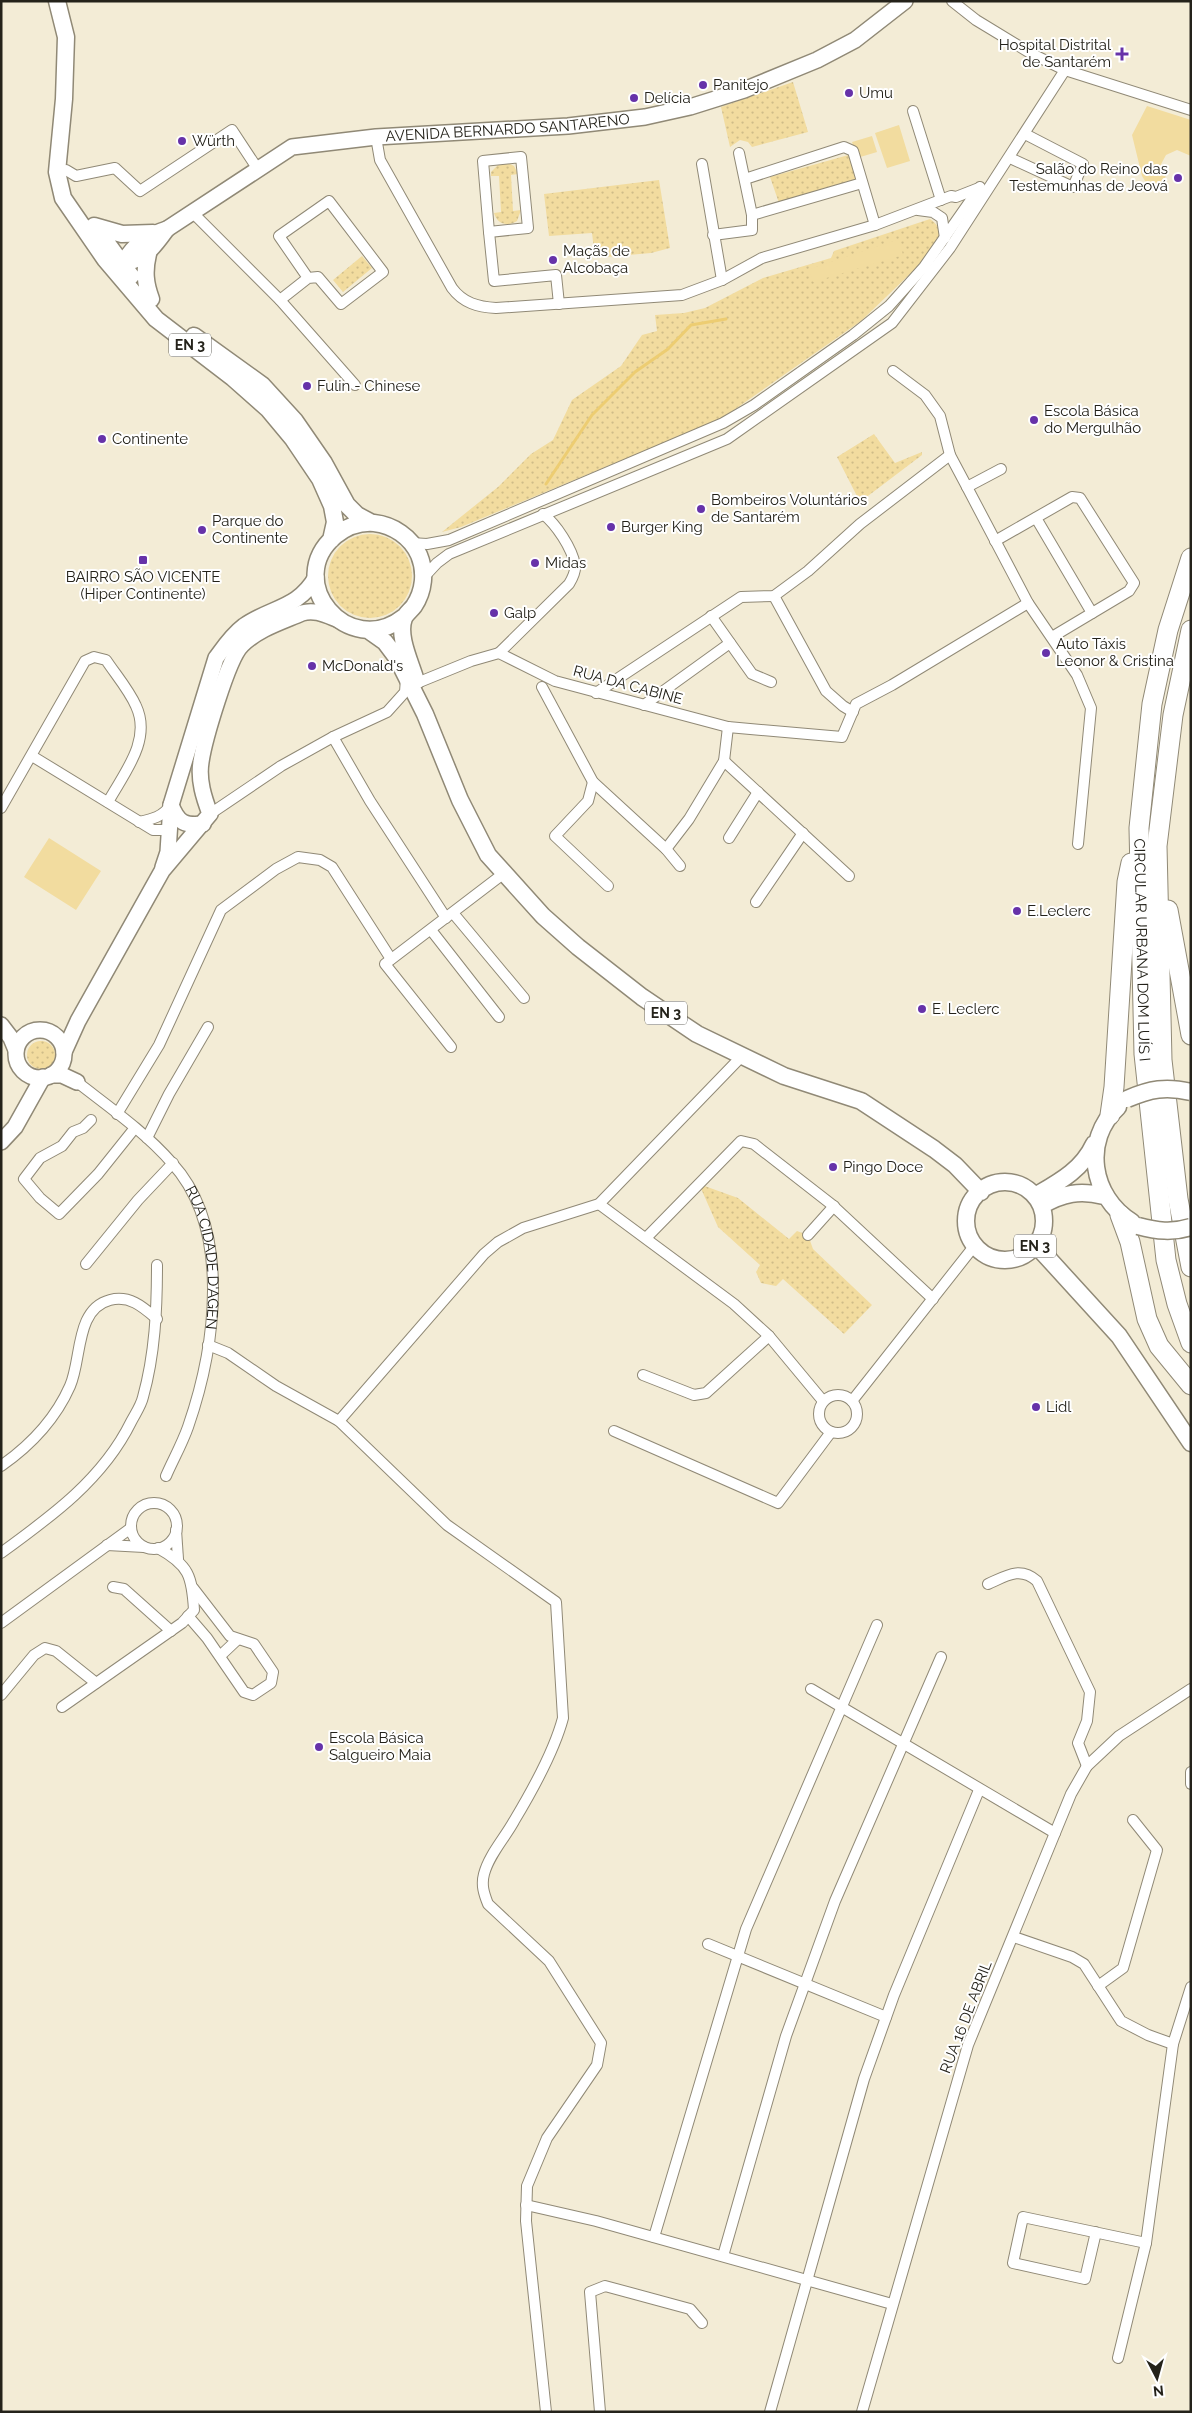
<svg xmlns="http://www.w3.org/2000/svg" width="1192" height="2413" viewBox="0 0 1192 2413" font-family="Raleway,sans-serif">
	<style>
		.grass { fill: url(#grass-dots) }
		.garden { fill: #f2dc9f }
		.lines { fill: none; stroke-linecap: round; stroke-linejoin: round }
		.stream { stroke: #edcd72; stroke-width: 3 }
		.street-casing { stroke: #908976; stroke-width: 12 }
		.secondary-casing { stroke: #908976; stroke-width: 18 }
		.primary-casing { stroke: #908976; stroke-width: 19 }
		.highway-casing { stroke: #908976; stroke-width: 21 }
		.street { stroke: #fff; stroke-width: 10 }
		.secondary { stroke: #fff; stroke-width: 15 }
		.primary { stroke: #fff; stroke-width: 16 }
		.highway { stroke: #fff; stroke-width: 19 }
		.primary-bridge-casing { stroke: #908976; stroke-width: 19; stroke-linecap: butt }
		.primary-bridge { stroke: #fff; stroke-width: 16 }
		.poi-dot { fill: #6632a9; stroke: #fff; stroke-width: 2 }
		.labels { text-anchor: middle; stroke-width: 4; stroke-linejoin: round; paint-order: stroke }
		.shield { fill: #fff; stroke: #66645f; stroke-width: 1 }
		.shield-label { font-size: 14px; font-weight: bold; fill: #24221a }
		.poi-label { font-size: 15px; fill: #24221a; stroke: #fff; text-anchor: start }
		.street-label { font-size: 15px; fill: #24221a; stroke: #fff }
	</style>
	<defs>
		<pattern id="grass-dots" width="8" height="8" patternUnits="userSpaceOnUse" patternTransform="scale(1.25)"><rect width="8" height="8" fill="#f2dc9f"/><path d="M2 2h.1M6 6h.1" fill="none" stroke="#cfbc88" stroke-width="1.8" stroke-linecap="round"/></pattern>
	</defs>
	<rect width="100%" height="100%" fill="#f3ecd6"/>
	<path class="grass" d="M793,82L808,132L752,147L748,142L740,140L730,147L721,107Z
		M852,154L859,179L779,203L770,177Z
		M508,163L514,166L518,174L511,175L513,211L521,210L517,221C507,227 497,224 494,213L501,212L499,176H491V172L499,164Z
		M659,180L670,248L651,253L595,258L592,233L549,236L544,194Z
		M930,219C942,228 942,233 938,247L861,321L721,419L461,527L442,532L498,487L531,454L553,440L572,400L621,366L642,335L657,331L655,315L684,313L705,308L763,278L831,258L834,251Z
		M362,256L372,268L343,292L333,280Z
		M874,434L895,463L922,452V455L860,502L837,457Z
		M328 576a42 42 0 1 1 84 0a42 42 0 1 1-84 0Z
		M27 1055a14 14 0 1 1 28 0a14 14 0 1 1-28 0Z
		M699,1184L738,1198L789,1239L797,1231L808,1235L813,1249L872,1305L844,1334L783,1279L776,1286L761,1283L756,1272L760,1265L718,1227Z"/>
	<path class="garden" d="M1147,106L1191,120V156L1177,150L1166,155L1159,168L1167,172L1161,190L1148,186L1142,176L1132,135Z
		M899,125L910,161L887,168L875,133Z
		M872,136L877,152L857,158L852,142Z
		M899,239L903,255L813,282L809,269Z
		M49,838L101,871L76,910L24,877Z"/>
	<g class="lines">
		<path class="stream" d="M546,484L592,415L635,372L668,349L691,325L726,319"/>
		<g class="street-casing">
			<g id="street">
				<path d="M952,1L976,20L1032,54L1065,70L1191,110"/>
				<path d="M913,111L941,200"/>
				<path d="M376,137L380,160L452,288C463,303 478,307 496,308L682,295L722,280L762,258L875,225L951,196L956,197L979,188"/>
				<path d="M521,157L528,228L489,232L483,161Z"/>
				<path d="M1010,158L1073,187L1083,164L1025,134"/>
				<path d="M702,164L722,280"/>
				<path d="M66,170L76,176L115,168L140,191L232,130L257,168"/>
				<path d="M745,179L844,147L853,151L875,225"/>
				<path d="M918,210L933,212L942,218L945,238"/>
				<path d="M192,212L280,300L355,385"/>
				<path d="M752,215L862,183"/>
				<path d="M489,232L494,281L556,275L559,304"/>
				<path d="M713,235L752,230V215L739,153"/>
				<path d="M280,300L308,278L318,277L341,304L383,272L329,201L279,236L308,278"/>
				<path d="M893,371L925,395L940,416L950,455L967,487L1028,603L1077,675L1091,708L1078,844"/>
				<path d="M967,487L1001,469"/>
				<path d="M1036,518L1092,613"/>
				<path d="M995,541L1072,497L1080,498L1134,583L1129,591L1052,637"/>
				<path d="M411,543L427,544L449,540L723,423L754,405L853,335L889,306L924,267L980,187"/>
				<path d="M423,578L437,563L449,554L727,439L892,323L950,248L1065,70"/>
				<path d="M774,596L826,691L843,706L853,712"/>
				<path d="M711,616L752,674L771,682"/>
				<path d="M499,653L569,584C572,579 576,571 575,565C572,548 556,524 543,514"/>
				<path d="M417,683L471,661L499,653L555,681L728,727L842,737L856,704L892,685L1028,603"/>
				<path d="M542,687L593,782L666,849L680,866"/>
				<path d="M596,693L741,597L774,596L808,571L860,524L950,455"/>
				<path d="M644,705L730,643"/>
				<path d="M333,737L370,801L446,918"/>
				<path d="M32,756L153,830H169"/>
				<path d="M724,761L849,876"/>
				<path d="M593,782L588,801L555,836L608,886"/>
				<path d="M1,808L85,661L94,657L106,660C116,675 129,690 136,706C152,740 124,773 108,802"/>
				<path d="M210,814L281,766L333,737L387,712L405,692L406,679"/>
				<path d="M139,822C153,819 162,817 171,805"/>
				<path d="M729,838L758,792"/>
				<path d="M666,849L689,819L724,761L728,727"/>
				<path d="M756,902L803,833"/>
				<path d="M453,913L524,998"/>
				<path d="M431,930L499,1017"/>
				<path d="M451,1047L385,964L503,874"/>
				<path id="s1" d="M77,1082C109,1107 145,1132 172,1163C233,1230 215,1349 188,1427C182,1444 173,1460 166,1476"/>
				<path d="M117,1114L159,1045L221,910L276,869L298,857L320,860L332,867L391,959"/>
				<path d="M91,1120L83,1128L73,1132L62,1146L40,1158L24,1179L40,1198L59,1214L98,1174L134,1129"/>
				<path d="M147,1138L169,1094L208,1027"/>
				<path d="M599,1204L734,1304L769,1336L823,1401"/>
				<path d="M808,1235L834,1206"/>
				<path d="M646,1238L741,1141L754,1144L831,1204L933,1299"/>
				<path d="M86,1264L138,1200L173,1163"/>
				<path d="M208,1345L228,1353L276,1386L339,1421L447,1525L556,1602L563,1718C554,1752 532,1791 514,1821C504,1839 489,1855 484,1874C481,1885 484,1894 488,1904L549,1961L601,2043L597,2065L547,2138L527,2186L526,2221L546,2412"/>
				<path d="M643,1375L694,1395L706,1393L769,1336"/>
				<circle cx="838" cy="1414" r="19"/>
				<path d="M852,1401L975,1245"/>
				<path d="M339,1421L484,1254L498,1242L523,1228L599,1204L742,1056"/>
				<path d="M614,1431L778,1503L831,1432"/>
				<path d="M1,1466C31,1445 55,1420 70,1386C82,1359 75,1309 110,1300C130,1295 143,1307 157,1319"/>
				<circle cx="154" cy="1526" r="23"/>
				<path d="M176,1530L178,1559"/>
				<path d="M107,1545L144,1547"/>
				<path d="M1,1553C52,1516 103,1479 131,1422C135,1414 141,1406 143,1397C155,1354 157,1309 157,1265"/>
				<path d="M988,1584C1006,1576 1020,1566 1037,1581L1090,1692L1087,1721L1078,1743L1087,1766"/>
				<path d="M113,1587L124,1589L171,1631"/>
				<path d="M188,1616L207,1638L244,1692L253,1695L271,1683L273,1672L254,1644L230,1636L193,1588"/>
				<path d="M1,1623L131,1528"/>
				<path d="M220,1656L238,1639"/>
				<path d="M811,1689L1055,1833"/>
				<path d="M1,1695L34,1655L45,1648L56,1651L96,1683"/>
				<path d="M62,1707L182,1623L194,1610C192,1576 189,1565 158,1548"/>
				<path d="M1191,1772V1784"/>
				<path d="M1014,1937L1072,1957L1084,1964L1121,2021L1148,2035L1173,2044"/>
				<path d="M708,1944L886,2017"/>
				<path d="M1098,1986L1123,1968L1157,1850L1133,1820"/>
				<path d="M526,2205L596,2221L892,2304"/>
				<path d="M1096,2232L1085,2279L1013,2263L1023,2217L1146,2243"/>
				<path d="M654,2237L746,1929L877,1625"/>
				<path d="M723,2256L786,2036L835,1901L941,1657"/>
				<path d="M1118,2358L1146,2243L1173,2044L1191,1987"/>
				<path d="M600,2412L590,2292L605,2286L690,2309L702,2323"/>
				<path d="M770,2412L864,2079L894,1995L979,1790"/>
				<path d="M862,2412L968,2045L1071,1794L1087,1766L1119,1736L1191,1689"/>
			</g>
		</g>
		<g class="secondary-casing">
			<g id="secondary">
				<path id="s2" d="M123,264C132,245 147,235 167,229L292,147L376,137L568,126L645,117L690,107L744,90L817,60L855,40L905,1"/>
				<path d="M123,264C146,259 154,247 167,229"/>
				<path d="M171,805C178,823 185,826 203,824"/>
				<path d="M163,867L168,852L171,805L216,658C224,647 232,635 244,626C271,607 298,609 316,577"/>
				<path d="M1,1025L11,1038L16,1050"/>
				<circle cx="40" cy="1054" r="24"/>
				<path d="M64,1052L78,1021L162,871L210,814C204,798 198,780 201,762C204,741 228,658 242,645C258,629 281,622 302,613C315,609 326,615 339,620"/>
				<path d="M51,1075H62L77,1082"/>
				<path d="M1,1142L15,1127L43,1077"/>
			</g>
		</g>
		<g class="primary-casing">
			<path id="primary" d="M57,1L66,37L64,99L57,172L63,198L105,259L156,319L233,378L268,409L293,439L320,479L332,506L335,522L331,540
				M94,226L122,234L153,233
				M96,228L131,276
				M148,254C144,271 145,283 151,299
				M194,336L262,385L295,421L324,463L347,505L357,515L372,523
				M404,617C348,661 282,581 335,536C346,527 360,522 374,523C393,525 411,537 419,555C426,572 424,591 414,606C411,610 406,614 404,618C397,636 411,663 416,681
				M368,630L385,642L397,658L425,714L460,800L488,855L543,916L578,947L642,997L697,1034L784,1076L861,1101L934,1149L955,1165L981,1192
				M1118,1107C1082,1140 1091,1197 1132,1222
				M966 1221a39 39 0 1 1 78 0a39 39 0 1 1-78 0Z
				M1035,1196C1059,1182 1082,1170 1094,1144
				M1041,1206C1063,1193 1080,1190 1104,1196
				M1036,1245L1119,1336L1191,1443"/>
		</g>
		<g class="highway-casing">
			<g id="highway">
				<path id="s3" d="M1191,558L1168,630L1152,704L1139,828L1144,1054L1166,1260L1177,1304L1191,1343"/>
				<path d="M1191,630L1173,715L1157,846L1162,1060L1178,1199L1191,1267"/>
				<path d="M1168,910L1191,1035"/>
				<path d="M1110,1115L1114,1087L1127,882L1131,863"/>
				<path d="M1120,1215L1130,1242L1147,1319L1159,1346L1191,1385"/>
			</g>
		</g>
		<use href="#street" class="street"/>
		<use href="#secondary" class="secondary"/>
		<use href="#primary" class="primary"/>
		<use href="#highway" class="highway"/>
		<g class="primary-bridge-casing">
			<path id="primary-bridge" d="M1127,1099C1150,1089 1166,1086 1191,1092
				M1138,1226C1157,1231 1172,1233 1191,1227"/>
		</g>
		<use href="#primary-bridge" class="primary-bridge"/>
	</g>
	<g class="poi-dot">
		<path d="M1119.5 46.5h5v5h5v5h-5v5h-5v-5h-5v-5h5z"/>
		<circle cx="703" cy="85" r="5"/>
		<circle cx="849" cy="93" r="5"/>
		<circle cx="634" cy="98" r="5"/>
		<circle cx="182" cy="141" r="5"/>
		<circle cx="1178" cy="178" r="5"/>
		<circle cx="553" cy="260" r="5"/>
		<circle cx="307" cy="386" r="5"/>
		<circle cx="1034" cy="420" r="5"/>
		<circle cx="102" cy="439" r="5"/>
		<circle cx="701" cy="509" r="5"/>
		<circle cx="611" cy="527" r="5"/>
		<circle cx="202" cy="530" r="5"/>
		<rect x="138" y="555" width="10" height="10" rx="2.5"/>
		<circle cx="535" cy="563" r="5"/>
		<circle cx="494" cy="613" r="5"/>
		<circle cx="1046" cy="653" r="5"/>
		<circle cx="312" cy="666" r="5"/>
		<circle cx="1017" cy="911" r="5"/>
		<circle cx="922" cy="1009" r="5"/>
		<circle cx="833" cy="1167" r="5"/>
		<circle cx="1036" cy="1407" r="5"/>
		<circle cx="319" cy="1747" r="5"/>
	</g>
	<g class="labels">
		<g class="shield">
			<rect x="169" y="333.5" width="42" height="23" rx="4"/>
			<rect x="645" y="1001.5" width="42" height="23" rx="4"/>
			<rect x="1014" y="1234.5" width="42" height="23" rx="4"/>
		</g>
		<g class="shield-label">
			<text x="190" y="350">EN 3</text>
			<text x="666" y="1018">EN 3</text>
			<text x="1035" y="1251">EN 3</text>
		</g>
		<g class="poi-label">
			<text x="1111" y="50" text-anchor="end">Hospital Distrital<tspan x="1111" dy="17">de Santarém</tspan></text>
			<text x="713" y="90">Panitejo</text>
			<text x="859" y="98">Umu</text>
			<text x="644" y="103">Delícia</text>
			<text x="192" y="146">Würth</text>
			<text x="1168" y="174" text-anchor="end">Salão do Reino das<tspan x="1168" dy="17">Testemunhas de Jeová</tspan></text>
			<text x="563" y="256">Maçãs de<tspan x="563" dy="17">Alcobaça</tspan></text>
			<text x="317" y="391">Fulin - Chinese</text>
			<text x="1044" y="416">Escola Básica<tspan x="1044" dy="17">do Mergulhão</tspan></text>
			<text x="112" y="444">Continente</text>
			<text x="711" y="505">Bombeiros Voluntários<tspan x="711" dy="17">de Santarém</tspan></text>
			<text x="212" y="526">Parque do<tspan x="212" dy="17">Continente</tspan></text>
			<text x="621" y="532">Burger King</text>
			<text x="545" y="568">Midas</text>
			<text x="143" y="582" text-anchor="middle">BAIRRO SÃO VICENTE<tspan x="143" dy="17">(Hiper Continente)</tspan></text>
			<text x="504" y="618">Galp</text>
			<text x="1056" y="649">Auto Táxis<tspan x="1056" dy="17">Leonor &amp; Cristina</tspan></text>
			<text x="322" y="671">McDonald's</text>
			<text x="1027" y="916">E.Leclerc</text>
			<text x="932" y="1014">E. Leclerc</text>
			<text x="843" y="1172">Pingo Doce</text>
			<text x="1046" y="1412">Lidl</text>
			<text x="329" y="1743">Escola Básica<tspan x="329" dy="17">Salgueiro Maia</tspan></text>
		</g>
		<g class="street-label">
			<text dy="5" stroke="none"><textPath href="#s2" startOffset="424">AVENIDA BERNARDO SANTARENO</textPath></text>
			<text transform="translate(628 685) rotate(15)" y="5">RUA DA CABINE</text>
			<text dy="5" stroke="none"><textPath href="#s3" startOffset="398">CIRCULAR URBANA DOM LUÍS I</textPath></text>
			<text dy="5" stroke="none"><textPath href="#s1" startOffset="228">RUA CIDADE D'AGEN</textPath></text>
			<text transform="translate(966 2017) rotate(-69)" y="5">RUA 16 DE ABRIL</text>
		</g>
	</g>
	<rect width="1192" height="2413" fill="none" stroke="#24221a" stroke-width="5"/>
	<g transform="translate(1157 2378) rotate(174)" stroke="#ffffff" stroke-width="4" paint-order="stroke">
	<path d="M0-4L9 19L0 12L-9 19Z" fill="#24221a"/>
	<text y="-8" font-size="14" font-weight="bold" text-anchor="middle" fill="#24221a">N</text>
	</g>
</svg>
